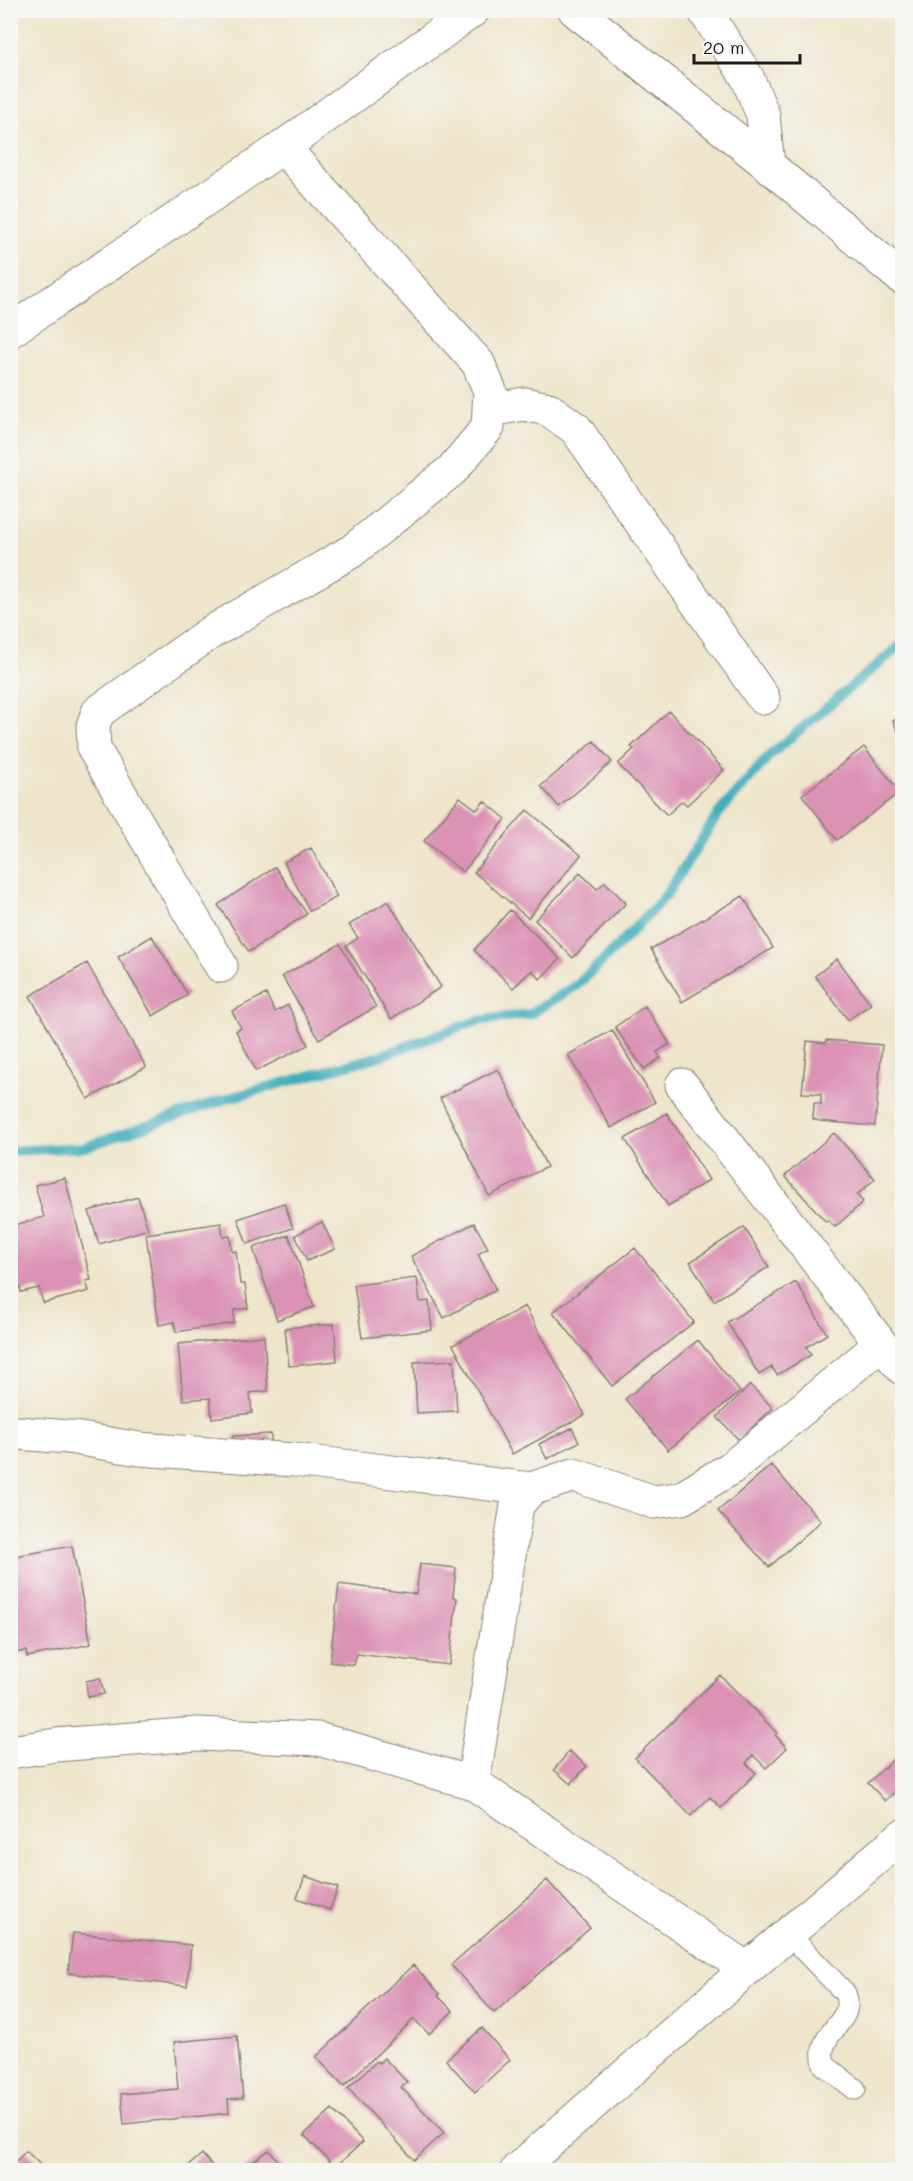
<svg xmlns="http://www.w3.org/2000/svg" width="913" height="2181" viewBox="0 0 913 2181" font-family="Mali,sans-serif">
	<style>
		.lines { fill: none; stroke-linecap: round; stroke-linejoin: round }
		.stream { stroke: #3faebc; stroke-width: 10 }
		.building { fill: #db92b5 }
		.service-casing { stroke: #858074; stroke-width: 23 }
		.minor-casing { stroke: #858074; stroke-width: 35 }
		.tertiary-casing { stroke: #858074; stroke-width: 35 }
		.service { stroke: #fff; stroke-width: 21 }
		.minor { stroke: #fff; stroke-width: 33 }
		.tertiary { stroke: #fff; stroke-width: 33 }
	</style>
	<rect width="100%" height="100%" fill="#f6f6f2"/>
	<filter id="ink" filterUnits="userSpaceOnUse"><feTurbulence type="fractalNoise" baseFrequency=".0167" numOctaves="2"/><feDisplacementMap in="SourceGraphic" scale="12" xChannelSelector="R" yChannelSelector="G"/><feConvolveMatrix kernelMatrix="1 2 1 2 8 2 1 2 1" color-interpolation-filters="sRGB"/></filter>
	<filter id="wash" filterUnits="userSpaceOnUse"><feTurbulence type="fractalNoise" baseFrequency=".008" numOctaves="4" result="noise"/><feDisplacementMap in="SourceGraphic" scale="24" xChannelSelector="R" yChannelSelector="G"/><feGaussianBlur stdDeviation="1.35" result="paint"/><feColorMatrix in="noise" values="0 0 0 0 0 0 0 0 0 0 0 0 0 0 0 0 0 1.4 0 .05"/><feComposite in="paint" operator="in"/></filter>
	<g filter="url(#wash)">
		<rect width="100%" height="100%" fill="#eee5cb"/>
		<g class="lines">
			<path class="stream" d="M10,1151L85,1147L229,1098L380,1056L477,1021L530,1014L577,985L618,946L666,895L719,813L770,755L902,644"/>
		</g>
		<g id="blocks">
			<path class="building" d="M669,711L724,770L687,805L682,801L667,815L618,764L634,749L631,747Z
				M902,716V741L893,721Z
				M594,741L612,762L559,807L541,786Z
				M864,747L900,792L837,840L802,795Z
				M460,797L477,810L484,801L506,819L463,872L424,841Z
				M527,810L581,855L528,918L474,872Z
				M311,848L337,897L310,911L284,862Z
				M275,867L307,914L249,952L218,905Z
				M580,873L597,889L605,882L626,903L573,958L535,920Z
				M743,896L773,948L682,1002L651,949Z
				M388,901L441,987L391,1019L346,946L358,938L349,925Z
				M510,910L560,959L540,979L532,970L513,988L474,950Z
				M152,936L188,995L153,1016L118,957Z
				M340,944L376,1007L319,1039L282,976Z
				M837,959L871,1004L848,1020L815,976Z
				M87,963L146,1067L88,1099L30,996Z
				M266,994L275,1012L288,1005L308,1045L256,1071L236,1031L241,1028L232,1011Z
				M645,1006L670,1044L657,1052L661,1058L644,1069L615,1027Z
				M612,1030L655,1102L611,1128L568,1055Z
				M826,1040L882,1045L875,1126L819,1121L813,1119L814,1103L821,1104V1094L802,1093L807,1041L826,1043Z
				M498,1069L547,1167L489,1196L440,1098Z
				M667,1113L709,1180L668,1206L625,1139Z
				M834,1133L875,1179L857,1195L863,1202L835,1227L828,1220L826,1222L785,1176Z
				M65,1178L91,1280L86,1281L89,1291L43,1303L39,1288L21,1292L10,1254V1226L44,1217L35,1185Z
				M138,1197L148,1229L99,1244L89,1211Z
				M284,1203L293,1228L247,1244L238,1219Z
				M322,1222L335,1249L307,1261L295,1235Z
				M221,1223L223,1237L230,1236L232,1252L236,1251L240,1284H245L248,1308L234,1310V1323L176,1332L174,1322L159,1325L146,1234Z
				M474,1223L488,1248L478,1254L496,1290L444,1318L411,1256Z
				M744,1227L769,1267L714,1301L690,1262Z
				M289,1235L314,1307L277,1320L253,1248Z
				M635,1248L694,1322L612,1386L553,1312Z
				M417,1278L420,1302L429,1301L432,1330L362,1338L354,1285Z
				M796,1282L827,1334L806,1347L811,1355L777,1375L772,1367L759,1375L727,1322Z
				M525,1306L585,1415L512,1454L453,1345Z
				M334,1324L337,1361L289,1366L285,1328Z
				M264,1336L268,1391L250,1393L252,1413L212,1418L210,1398L183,1400L178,1344Z
				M698,1340L740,1392L668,1450L625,1399Z
				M454,1360L457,1411L417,1413L414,1362Z
				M750,1385L773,1408L739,1440L717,1417Z
				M572,1428L579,1442L547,1459L539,1444Z
				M271,1434V1449L234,1451L233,1436Z
				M771,1465L821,1521L769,1567L718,1511Z
				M72,1546L91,1644L27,1657L26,1651L10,1654V1557Z
				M420,1564L456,1568L453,1597L457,1598L449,1665L357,1654L354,1665L330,1662L339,1584L416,1594Z
				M720,1675L777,1733L775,1735L787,1748L766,1768L753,1755L746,1763L756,1773L721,1808L710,1797L691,1816L635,1758Z
				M100,1678L104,1694L88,1697L86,1681Z
				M569,1751L587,1766L571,1784L554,1770Z
				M899,1754L902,1758V1785L885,1801L868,1783Z
				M305,1876L338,1888L330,1910L297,1898Z
				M547,1880L590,1928L494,2013L451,1965Z
				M73,1933L191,1945L187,1986L68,1973Z
				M413,1965L440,1994L438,1996L453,2011L429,2034L414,2019L344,2086L316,2057Z
				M482,2028L510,2060L475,2092L446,2060Z
				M237,2036L243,2098L228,2099L229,2113L124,2124L121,2094L178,2089L174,2042Z
				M384,2058L407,2082L401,2087L444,2133L414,2160L348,2088L377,2061L379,2063Z
				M332,2109L363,2142L335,2167L304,2135Z
				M269,2150L286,2170H242Z
				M26,2151L46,2170H10V2161L13,2159L16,2161Z
				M202,2154L216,2170H184Z"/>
		</g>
	</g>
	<g filter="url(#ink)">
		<use href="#blocks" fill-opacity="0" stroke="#858074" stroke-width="1.5"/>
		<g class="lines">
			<g class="service-casing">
				<path id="service" d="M788,1934L845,1993C855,2019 827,2027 823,2050C822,2055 823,2060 824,2065L855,2089"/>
			</g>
			<g class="minor-casing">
				<path id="minor" d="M704,10L747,77L763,115L768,165
					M10,331L283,147L473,10
					M489,410L524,404L548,409L576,429L763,698
					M221,966L94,749L93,726L98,712L210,633L352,551L452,470L488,427L490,391L478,363L283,147
					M682,1085L881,1344L902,1368
					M17,1433L69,1437L139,1449L294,1460L531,1489
					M10,1752L56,1745L197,1734L318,1739L473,1783L747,1969
					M473,1783L517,1505L531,1489L574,1475L654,1502L682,1498L731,1468L881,1344
					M517,2170L747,1969L902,1836"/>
			</g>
			<g class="tertiary-casing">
				<path id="tertiary" d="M575,10L768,165L902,278"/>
			</g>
			<use href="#service" class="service"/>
			<use href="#minor" class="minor"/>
			<use href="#tertiary" class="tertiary"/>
		</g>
	</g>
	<rect width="913" height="2181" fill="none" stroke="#f6f6f2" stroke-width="36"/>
	<path d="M694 54v9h106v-9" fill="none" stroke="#1c1c1c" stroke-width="3"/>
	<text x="703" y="54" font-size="18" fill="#1c1c1c" stroke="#f6f6f2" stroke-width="4.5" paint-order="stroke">20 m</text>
</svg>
